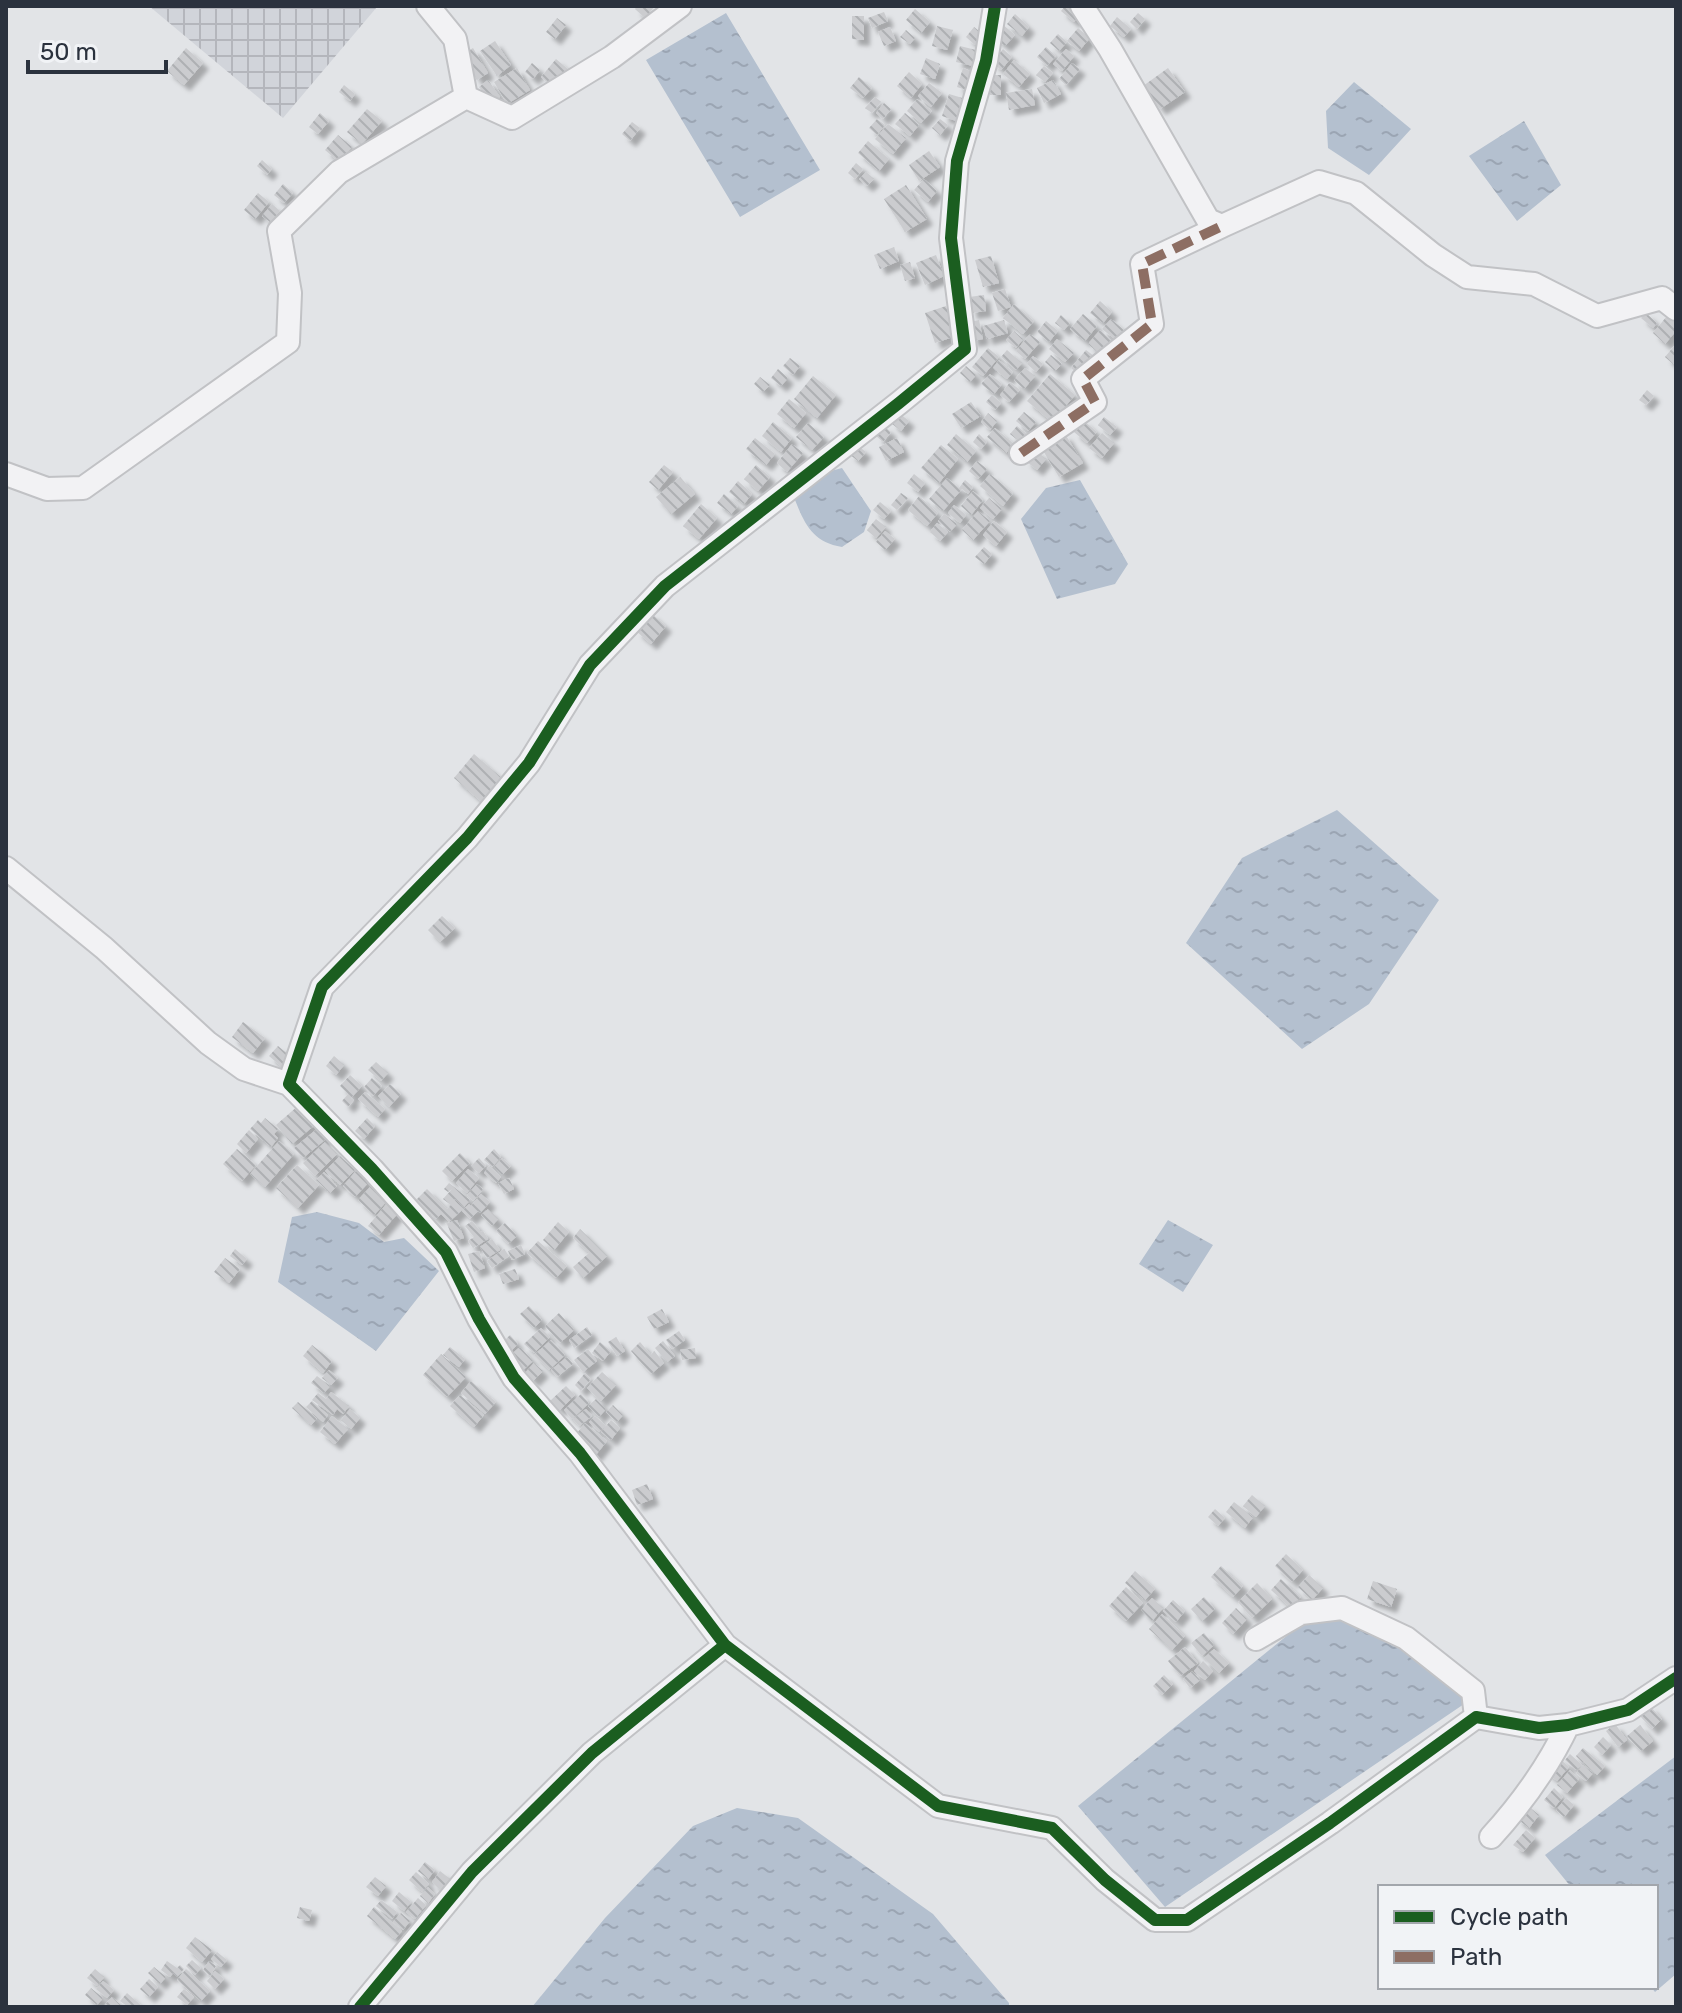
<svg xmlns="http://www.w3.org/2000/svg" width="1682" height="2013" viewBox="0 0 1682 2013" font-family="Rubik,sans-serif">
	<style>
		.industrial { fill: url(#industrial-grid) }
		.water { fill: url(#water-ripples) }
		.building { fill: url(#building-back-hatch); filter: url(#shadow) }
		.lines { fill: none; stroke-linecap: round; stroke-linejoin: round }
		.minor-casing { stroke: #c1c2c5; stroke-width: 26 }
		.minor { stroke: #f2f2f4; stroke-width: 22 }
		.quiet { stroke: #8d6e63; stroke-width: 10; stroke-dasharray: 20 10; stroke-linecap: butt }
		.cycleway-casing { stroke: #f1f3f6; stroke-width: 17 }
		.cycleway { stroke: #1b5e20; stroke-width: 12 }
	</style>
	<defs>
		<pattern id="industrial-grid" width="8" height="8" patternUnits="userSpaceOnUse" patternTransform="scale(2)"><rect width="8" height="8" fill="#d1d4da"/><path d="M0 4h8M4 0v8" fill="none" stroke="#b4b6bc"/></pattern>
		<pattern id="water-ripples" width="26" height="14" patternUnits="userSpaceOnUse" patternTransform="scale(2)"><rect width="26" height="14" fill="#b4c0cf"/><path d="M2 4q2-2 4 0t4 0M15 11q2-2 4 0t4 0" fill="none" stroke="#9ba5b3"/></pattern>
		<pattern id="building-back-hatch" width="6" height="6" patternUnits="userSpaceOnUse" patternTransform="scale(2)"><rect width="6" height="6" fill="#cbcccf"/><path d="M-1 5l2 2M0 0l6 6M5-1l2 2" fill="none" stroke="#aeb0b3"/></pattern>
		<filter id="shadow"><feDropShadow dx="6" dy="6" stdDeviation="2" flood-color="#0004"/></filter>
	</defs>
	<rect width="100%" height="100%" fill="#e2e4e7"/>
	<path class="industrial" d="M149,6H376L377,7L283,118Z"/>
	<path class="water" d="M726,13L820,170L740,217L646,60Z
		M1354,82L1411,129L1369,175L1328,148L1326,111Z
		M1524,121L1561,185L1517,221L1469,156Z
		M842,468L871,511L864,532L842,547C813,542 805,525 795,500L812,476Z
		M1080,480L1128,564L1115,584L1057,599L1021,519L1046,488Z
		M1337,810L1439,900L1369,1004L1302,1049L1186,943L1242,858Z
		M317,1212L359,1223L384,1242L404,1238L439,1271L376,1351L278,1282L292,1217Z
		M1168,1220L1213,1245L1183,1292L1139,1264Z
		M1328,1615L1361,1628L1411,1653L1467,1702L1165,1907L1078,1806L1295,1629Z
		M1676,1756V1974L1655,1992L1651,1987H1656V1887H1571L1545,1855Z
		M737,1808L798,1818L933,1914L1009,2003V2007H532L605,1918L693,1826Z"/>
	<path class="building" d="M637,6H655L645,18L635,9Z
		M1065,6H1073L1081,13L1074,22L1061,11Z
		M915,9L930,22L921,33L906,20Z
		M884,12L888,21L872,28L868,18Z
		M1138,13L1145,19L1137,29L1130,22Z
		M1015,14L1029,27L1022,36L1007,24Z
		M852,16H864V40L852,39Z
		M1117,17L1131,29L1124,37L1110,26Z
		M557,18L566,25L555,39L546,32Z
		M1002,24L1015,35L1005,46L993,36Z
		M937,26L953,30L947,50L932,46Z
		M890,27L896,41L884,46L878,32Z
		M974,27L984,35L975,45L966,37Z
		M1078,28L1090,38L1079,51L1067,41Z
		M906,30L915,38L910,44L900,37Z
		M1058,34L1067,42L1059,51L1050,43Z
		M495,41L511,65L497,76L480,51Z
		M960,46L980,51L977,67L956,62Z
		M1046,47L1056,56L1047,66L1037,57Z
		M186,48L203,63L184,85L167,71Z
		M473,48L488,73L477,80L462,55Z
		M1003,49L1012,57L1001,70L992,62Z
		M1066,49L1074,56L1062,71L1053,64Z
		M926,58L940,64L935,79L920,74Z
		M556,59L569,70L554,88L541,77Z
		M1014,60L1030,74L1019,87L1003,74Z
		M532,63L540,70L533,79L525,72Z
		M1072,63L1080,69L1066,85L1059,79Z
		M1044,66L1053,73L1045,82L1036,75Z
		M517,68L530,90L507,104L494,82Z
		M963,68L975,73L969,91L957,87Z
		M1168,68L1185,92L1160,109L1143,86Z
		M909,72L922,84L911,98L897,86Z
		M990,75H1001V95H990Z
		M859,77L872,88L863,98L850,88Z
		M488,80L500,97L492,103L479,87Z
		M1053,80L1061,94L1044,103L1037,88Z
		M929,83L942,93L931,107L918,96Z
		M344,85L355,94L350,101L339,92Z
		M1032,89L1035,105L1009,110L1006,93Z
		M949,94L969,100L962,123L942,116Z
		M875,97L881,102L872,113L865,108Z
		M917,99L932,111L921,123L907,111Z
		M884,103L891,109L883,119L876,113Z
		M367,109L382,121L362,144L347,132Z
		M320,113L329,121L318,134L309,127Z
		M905,113L919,125L910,136L895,124Z
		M877,119L885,125L877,135L869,128Z
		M940,119L948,125L940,135L932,128Z
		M632,122L640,128L630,141L622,134Z
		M888,124L906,138L893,154L875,139Z
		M338,135L352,147L339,162L325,150Z
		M868,141L889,159L879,171L858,153Z
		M929,151L940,167L919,181L909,165Z
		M262,160L272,169L267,175L257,166Z
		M856,163L863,169L855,179L848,173Z
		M866,172L874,179L867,186L859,179Z
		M924,179L937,191L928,202L914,190Z
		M283,184L293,193L284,203L274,195Z
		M906,185L927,219L905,232L884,199Z
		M258,193L269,202L255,219L244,210Z
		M272,204L280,211L270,222L262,216Z
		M894,247L899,261L880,269L874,255Z
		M936,255L944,276L925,285L916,263Z
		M991,256L999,283L983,287L975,260Z
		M910,262L915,278L905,281L900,265Z
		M1005,289L1011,307L998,311L992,293Z
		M984,295L986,311L971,313L969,297Z
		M1100,301L1112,312L1103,323L1090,313Z
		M1014,304L1034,321L1023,334L1003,318Z
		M946,306L956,336L935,343L925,313Z
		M1646,313L1657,323L1653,328L1641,318Z
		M1083,314L1097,326L1085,341L1070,329Z
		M1061,315L1070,323L1064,330L1055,323Z
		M1667,316L1676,323V331L1665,344L1653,333Z
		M1111,319L1124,330L1116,340L1102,329Z
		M979,320L983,339L972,341L969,322Z
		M1004,320L1008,333L987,339L983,326Z
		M1046,321L1058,331L1049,342L1037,332Z
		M1100,330L1113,342L1102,356L1088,344Z
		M1014,331L1023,339L1016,348L1006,340Z
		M1030,334L1040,342L1025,359L1016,351Z
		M1057,339L1074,353L1065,362L1049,349Z
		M1674,346L1676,347V360L1673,364L1665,357Z
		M988,348L999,357L983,376L972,367Z
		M1007,350L1022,363L1016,370L1001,357Z
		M1086,350L1094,356L1079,375L1071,368Z
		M1051,355L1062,364L1055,371L1045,362Z
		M1033,356L1043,364L1036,372L1027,364Z
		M790,358L800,366L793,375L783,366Z
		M999,360L1013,372L1007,379L993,368Z
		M966,366L976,375L970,382L960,373Z
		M1025,368L1035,376L1024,389L1014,380Z
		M778,369L788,378L781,386L771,378Z
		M990,374L1002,384L994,394L981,384Z
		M1050,374L1075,395L1052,422L1027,401Z
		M813,376L836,395L817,418L794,399Z
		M760,377L770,385L763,392L754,384Z
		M1010,382L1020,390L1009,402L1000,395Z
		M1647,390L1654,396L1646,405L1639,400Z
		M992,395L1001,403L995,410L986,402Z
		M789,399L806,413L794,428L777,414Z
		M971,402L981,416L961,428L952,414Z
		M1024,412L1036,422L1028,431L1016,421Z
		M899,413L909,421L901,431L891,423Z
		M988,413L997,421L990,430L981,422Z
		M1104,417L1117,427L1110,435L1098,425Z
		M1083,420L1097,432L1087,443L1074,432Z
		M773,422L792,438L781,452L762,436Z
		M808,423L824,437L812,450L796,437Z
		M884,426L891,432L883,442L876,436Z
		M1017,426L1028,435L1021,443L1010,434Z
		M995,428L1014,444L1006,453L987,437Z
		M1102,433L1114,443L1102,458L1089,448Z
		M956,434L976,451L967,462L947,445Z
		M979,434L987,442L981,449L973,442Z
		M1065,434L1083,463L1059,477L1042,449Z
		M755,438L775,454L766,465L746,449Z
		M897,438L904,452L886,461L879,447Z
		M792,444L803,453L787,472L777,463Z
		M857,445L866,452L858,461L849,454Z
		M941,445L958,459L939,483L921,468Z
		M1034,449L1046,459L1037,470L1025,460Z
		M977,461L987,469L978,479L969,471Z
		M664,465L673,472L658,490L649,482Z
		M756,465L770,477L758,491L744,479Z
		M914,474L925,483L918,492L907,483Z
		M990,474L1013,493L1003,506L980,486Z
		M680,477L695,494L671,514L656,497Z
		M947,478L959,488L965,480L973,487L968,494L962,489L943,511L929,499Z
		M738,481L752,494L744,504L729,492Z
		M973,491L983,500L971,515L961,506Z
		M901,493L908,498L897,510L891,505Z
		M724,494L738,506L731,514L717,503Z
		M919,496L938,513L927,526L908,510Z
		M989,498L1002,509L993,519L980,508Z
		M880,502L891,511L884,519L873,510Z
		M701,504L717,518L699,539L683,526Z
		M954,505L966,515L960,523L948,513Z
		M978,511L990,521L973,540L962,530Z
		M944,514L957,524L950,532L938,521Z
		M876,519L886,527L876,538L867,530Z
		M994,521L1007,532L996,546L983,535Z
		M937,523L948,532L940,541L930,532Z
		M885,531L895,539L885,550L876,542Z
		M984,547L992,554L984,564L975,557Z
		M651,613L666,626L651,644L636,631Z
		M474,754L503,779L483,803L454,778Z
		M442,916L455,928L440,942L428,930Z
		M243,1022L265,1038L253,1053L232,1037Z
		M278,1046L291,1057L282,1067L269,1056Z
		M334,1056L344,1065L336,1075L326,1066Z
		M376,1062L388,1073L381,1081L368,1070Z
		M350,1075L362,1086L351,1098L354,1100L348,1107L342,1101L348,1094L340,1086Z
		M372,1078L382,1086L373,1096L364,1087Z
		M390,1084L401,1094L389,1107L378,1096Z
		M365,1092L385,1109L378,1117L358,1099Z
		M299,1105L316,1124L292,1144L276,1125Z
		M265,1118L278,1129L274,1134L278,1138L271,1147L250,1129L258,1120L261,1123Z
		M367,1118L375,1126L364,1139L355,1131Z
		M318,1128L326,1139L303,1158L294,1148Z
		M249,1130L258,1139L246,1153L237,1144Z
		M279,1141L294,1154L265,1187L250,1174Z
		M325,1142L337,1154L315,1176L303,1163Z
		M237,1149L256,1165L242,1181L223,1164Z
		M494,1149L501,1157L492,1167L484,1160Z
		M460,1153L470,1163L452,1181L442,1171Z
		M340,1156L355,1170L340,1185L325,1171Z
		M479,1158L486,1166L479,1173L471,1166Z
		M502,1158L511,1166L502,1175L494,1167Z
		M297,1165L319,1185L298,1208L276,1188Z
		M489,1166L501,1177L496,1183L484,1173Z
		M468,1169L479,1178L467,1193L456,1183Z
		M356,1171L369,1182L355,1197L343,1186Z
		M324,1172L337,1186L330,1193L316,1180Z
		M509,1178L514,1189L504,1194L498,1183Z
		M449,1183L470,1200L464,1207L455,1199L454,1200L463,1209L449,1222L441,1214L436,1219L416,1200L427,1189L447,1209L451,1205L443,1199L452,1189L448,1192L444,1189Z
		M477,1184L483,1189L473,1201L467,1195Z
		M371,1186L387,1201L374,1215L358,1200Z
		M481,1194L490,1202L480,1213L478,1211L470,1219L462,1211L469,1204L471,1206Z
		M388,1202L399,1212L379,1235L368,1226Z
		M488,1209L498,1219L492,1226L481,1215Z
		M457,1220L464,1238L454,1241L447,1224H445Z
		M472,1221L481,1232L483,1231L488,1239L473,1248L468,1241L474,1237L465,1226Z
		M558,1222L569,1232L554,1250L543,1240Z
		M505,1223L517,1236L508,1244L496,1231Z
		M580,1229L607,1256L583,1278L573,1267L589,1253L573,1238Z
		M492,1239L500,1250L487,1258L480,1247Z
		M538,1241L567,1266L556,1278L527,1253Z
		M521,1245L525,1254L512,1260L508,1251Z
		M235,1249L247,1259L242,1265L230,1256Z
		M504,1249L509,1256L492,1268L487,1261Z
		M479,1251L485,1268L474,1272L468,1254Z
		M225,1258L240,1269L229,1283L214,1272Z
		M515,1269L519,1279L503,1284L499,1274Z
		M529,1306L542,1320L534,1328L520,1314Z
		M662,1309L669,1322L654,1329L647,1317Z
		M559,1313L574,1330L560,1343L545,1326Z
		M587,1327L592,1335L574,1348L569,1340Z
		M541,1328L550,1337L534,1353L524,1344Z
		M679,1331L685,1340L672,1349L666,1340Z
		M510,1335L518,1344L507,1355L499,1346Z
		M616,1337L625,1351L617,1356L608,1342Z
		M551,1340L565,1355L549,1370L534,1355Z
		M663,1341L675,1356L667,1362L655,1348Z
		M600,1342L611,1351L603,1361L592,1353Z
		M640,1342L651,1355L654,1351L664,1363L651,1374L631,1351Z
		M312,1345L332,1361L323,1373L303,1356Z
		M450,1347L465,1359L459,1367L443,1355Z
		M520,1347L533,1361L521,1372L507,1358Z
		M695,1348L696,1358L682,1360L680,1350Z
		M588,1349L597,1361L583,1372L574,1360Z
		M441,1354L466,1377L447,1397L423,1375Z
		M567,1357L573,1364L557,1377L551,1370Z
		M534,1363L543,1371L533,1381L525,1373Z
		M329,1370L338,1378L331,1385L322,1378Z
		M602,1372L616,1385L601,1401L587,1388Z
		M585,1373L591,1379L581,1391L575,1385Z
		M317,1376L330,1386L324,1393L311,1383Z
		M471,1381L496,1402L485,1414L461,1393Z
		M566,1386L575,1395L560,1410L550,1401Z
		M331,1392L349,1406L343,1414L337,1409L333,1415L312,1400L318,1393L326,1399Z
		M581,1394L589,1403L572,1419L564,1410Z
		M460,1395L484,1415L474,1427L450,1406Z
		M596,1399L606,1409L599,1417L588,1406Z
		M312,1401L328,1415L323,1422L306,1407Z
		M298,1402L317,1419L311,1425L292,1408Z
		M613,1405L623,1415L617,1422L606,1412Z
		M350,1409L360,1418L351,1429L341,1420Z
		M586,1409L592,1416L579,1426L573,1419Z
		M332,1416L348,1429L335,1444L320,1432Z
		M595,1416L606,1426L599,1432L589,1422Z
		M611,1420L620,1428L611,1440L601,1432Z
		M585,1423L607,1441L595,1456L573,1438Z
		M647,1484L653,1499L637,1505L632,1490Z
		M1252,1495L1265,1506L1256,1517L1243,1506Z
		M1234,1502L1253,1517L1245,1528L1226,1512Z
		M1215,1509L1225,1518L1218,1526L1208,1517Z
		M1286,1554L1303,1570L1292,1582L1275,1566Z
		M1221,1566L1243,1586L1233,1597L1211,1577Z
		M1135,1571L1155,1589L1145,1600L1125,1583Z
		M1309,1575L1323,1588L1312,1600L1298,1587Z
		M1281,1579L1301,1597L1291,1608L1271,1590Z
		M1373,1581L1397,1589L1391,1607L1367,1599Z
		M1257,1583L1272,1599L1252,1618L1238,1602Z
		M1126,1587L1143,1603L1126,1621L1109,1606Z
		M1204,1597L1215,1609L1202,1621L1191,1609Z
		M1152,1598L1163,1608L1152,1621L1141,1610Z
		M1173,1600L1185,1611L1176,1622L1163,1611Z
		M1236,1608L1247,1619L1233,1634L1222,1623Z
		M1162,1614L1185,1636L1172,1650L1149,1629Z
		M1204,1633L1214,1645L1202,1656L1191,1643Z
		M1185,1647L1198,1663L1180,1676L1168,1661Z
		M1214,1649L1229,1663L1219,1673L1204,1658Z
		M1203,1661L1213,1671L1205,1680L1194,1671Z
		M1192,1671L1200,1680L1190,1688L1183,1679Z
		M1164,1675L1173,1684L1162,1695L1153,1686Z
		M1650,1706L1662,1719L1652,1729L1640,1716Z
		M1615,1724L1627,1740L1618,1747L1606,1731Z
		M1640,1725L1653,1741L1641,1751L1627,1736Z
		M1603,1737L1611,1745L1602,1755L1594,1747Z
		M1583,1748L1605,1766L1597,1775L1584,1764L1587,1759L1583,1763L1576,1756Z
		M1570,1754L1582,1765L1576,1770L1565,1760Z
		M1558,1757L1569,1767L1557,1781L1545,1771Z
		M1583,1765L1593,1773L1586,1781L1576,1773Z
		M1570,1770L1579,1779L1567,1793L1557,1785Z
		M1554,1788L1563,1797L1554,1808L1544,1800Z
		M1566,1798L1574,1805L1564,1817L1556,1810Z
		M1527,1805L1539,1815L1529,1828L1516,1818Z
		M1526,1830L1535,1838L1523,1852L1513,1845Z
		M425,1862L435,1870L428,1879L418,1871Z
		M440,1871L450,1879L440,1890L432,1882Z
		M416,1872L429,1884L422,1892L409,1880Z
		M375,1877L386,1886L378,1896L366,1887Z
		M428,1887L435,1894L428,1903L420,1896Z
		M399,1892L411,1902L404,1911L392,1901Z
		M418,1898L426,1905L415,1919L406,1912Z
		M381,1900L397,1912L392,1919L376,1906Z
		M300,1907L312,1910L309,1921L297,1918Z
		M374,1907L402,1931L395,1939L367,1916Z
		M401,1913L410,1921L403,1930L393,1922Z
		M195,1937L212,1950L202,1962L186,1948Z
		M217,1952L227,1960L221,1967L211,1959Z
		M192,1960L201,1968L195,1975L186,1966Z
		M167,1961L177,1968L180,1965L184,1969L177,1977L173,1973L170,1977L161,1970Z
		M209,1961L216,1966L210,1976L203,1970Z
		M154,1967L166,1977L160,1984L148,1973Z
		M95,1969L104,1977L97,1986L87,1978Z
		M186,1969L210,1991L201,2001L177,1980Z
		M215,1971L224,1979L215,1989L207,1981Z
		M149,1979L158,1987L149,1997L140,1989Z
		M103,1981L114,1990L107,1998L96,1989Z
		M91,1988L103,1998L97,2005L85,1995Z
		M184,1989L194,1997L187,2005L177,1997Z
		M127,1993L143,2007H128L120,2001Z
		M112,1997L123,2007H103Z"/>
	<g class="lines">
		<g class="minor-casing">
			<path id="minor" d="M428,6L455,39L466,97
				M1082,6L1110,49L1208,220L1222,226L1319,182L1356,193L1433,255L1467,277L1534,284L1597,316L1662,298L1676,309
				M1021,453L1095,402L1083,379L1152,324L1142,264L1222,226
				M6,474L47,489L83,488L288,342L290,293L279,231L339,172L466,97L512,118L612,57L680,6
				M6,868L104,948L208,1043L244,1069L289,1084
				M1256,1639L1301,1613L1342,1608L1406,1638L1473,1691L1476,1717
				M725,1645L580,1453L514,1378L479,1319L446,1252L372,1169L289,1084L322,987L467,838L529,763L590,665L665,586L899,403L965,349L951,238L957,161L986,61L995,6
				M1491,1837C1522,1803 1548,1767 1568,1725
				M360,2007L472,1872L592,1753L725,1645L938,1806L1052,1828L1105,1880L1155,1920H1187L1330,1823L1476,1717L1539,1728L1568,1725L1628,1710L1676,1678"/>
		</g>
		<use href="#minor" class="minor"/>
		<path class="quiet" d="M1021,453L1095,402L1083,379L1152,324L1142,264L1222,226"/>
		<g class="cycleway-casing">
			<path id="cycleway" d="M725,1645L580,1453L514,1378L479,1319L446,1252L372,1169L289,1084L322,987L467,838L529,763L590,665L665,586L899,403L965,349L951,238L957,161L986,61L995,6
				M360,2007L472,1872L592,1753L725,1645L938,1806L1052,1828L1105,1880L1155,1920H1187L1330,1823L1476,1717L1539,1728L1568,1725L1628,1710L1676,1678"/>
		</g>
		<use href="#cycleway" class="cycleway"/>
	</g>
	<rect width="1682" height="2013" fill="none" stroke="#2b323e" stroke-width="16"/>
	<rect x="1378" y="1885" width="280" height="104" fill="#f1f3f6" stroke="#a2a6ac" stroke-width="2"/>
	<rect x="1394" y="1911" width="40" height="12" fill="#1b5e20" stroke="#a2a6ac" stroke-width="2"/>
	<text x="1450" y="1925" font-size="24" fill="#2b323e">Cycle path</text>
	<rect x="1394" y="1951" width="40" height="12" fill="#8d6e63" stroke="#a2a6ac" stroke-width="2"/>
	<text x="1450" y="1965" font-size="24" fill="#2b323e">Path</text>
	<path d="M28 60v12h138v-12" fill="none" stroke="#2b323e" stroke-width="4"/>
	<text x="40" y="60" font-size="24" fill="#2b323e" stroke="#f1f3f6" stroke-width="6" paint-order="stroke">50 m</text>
</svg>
